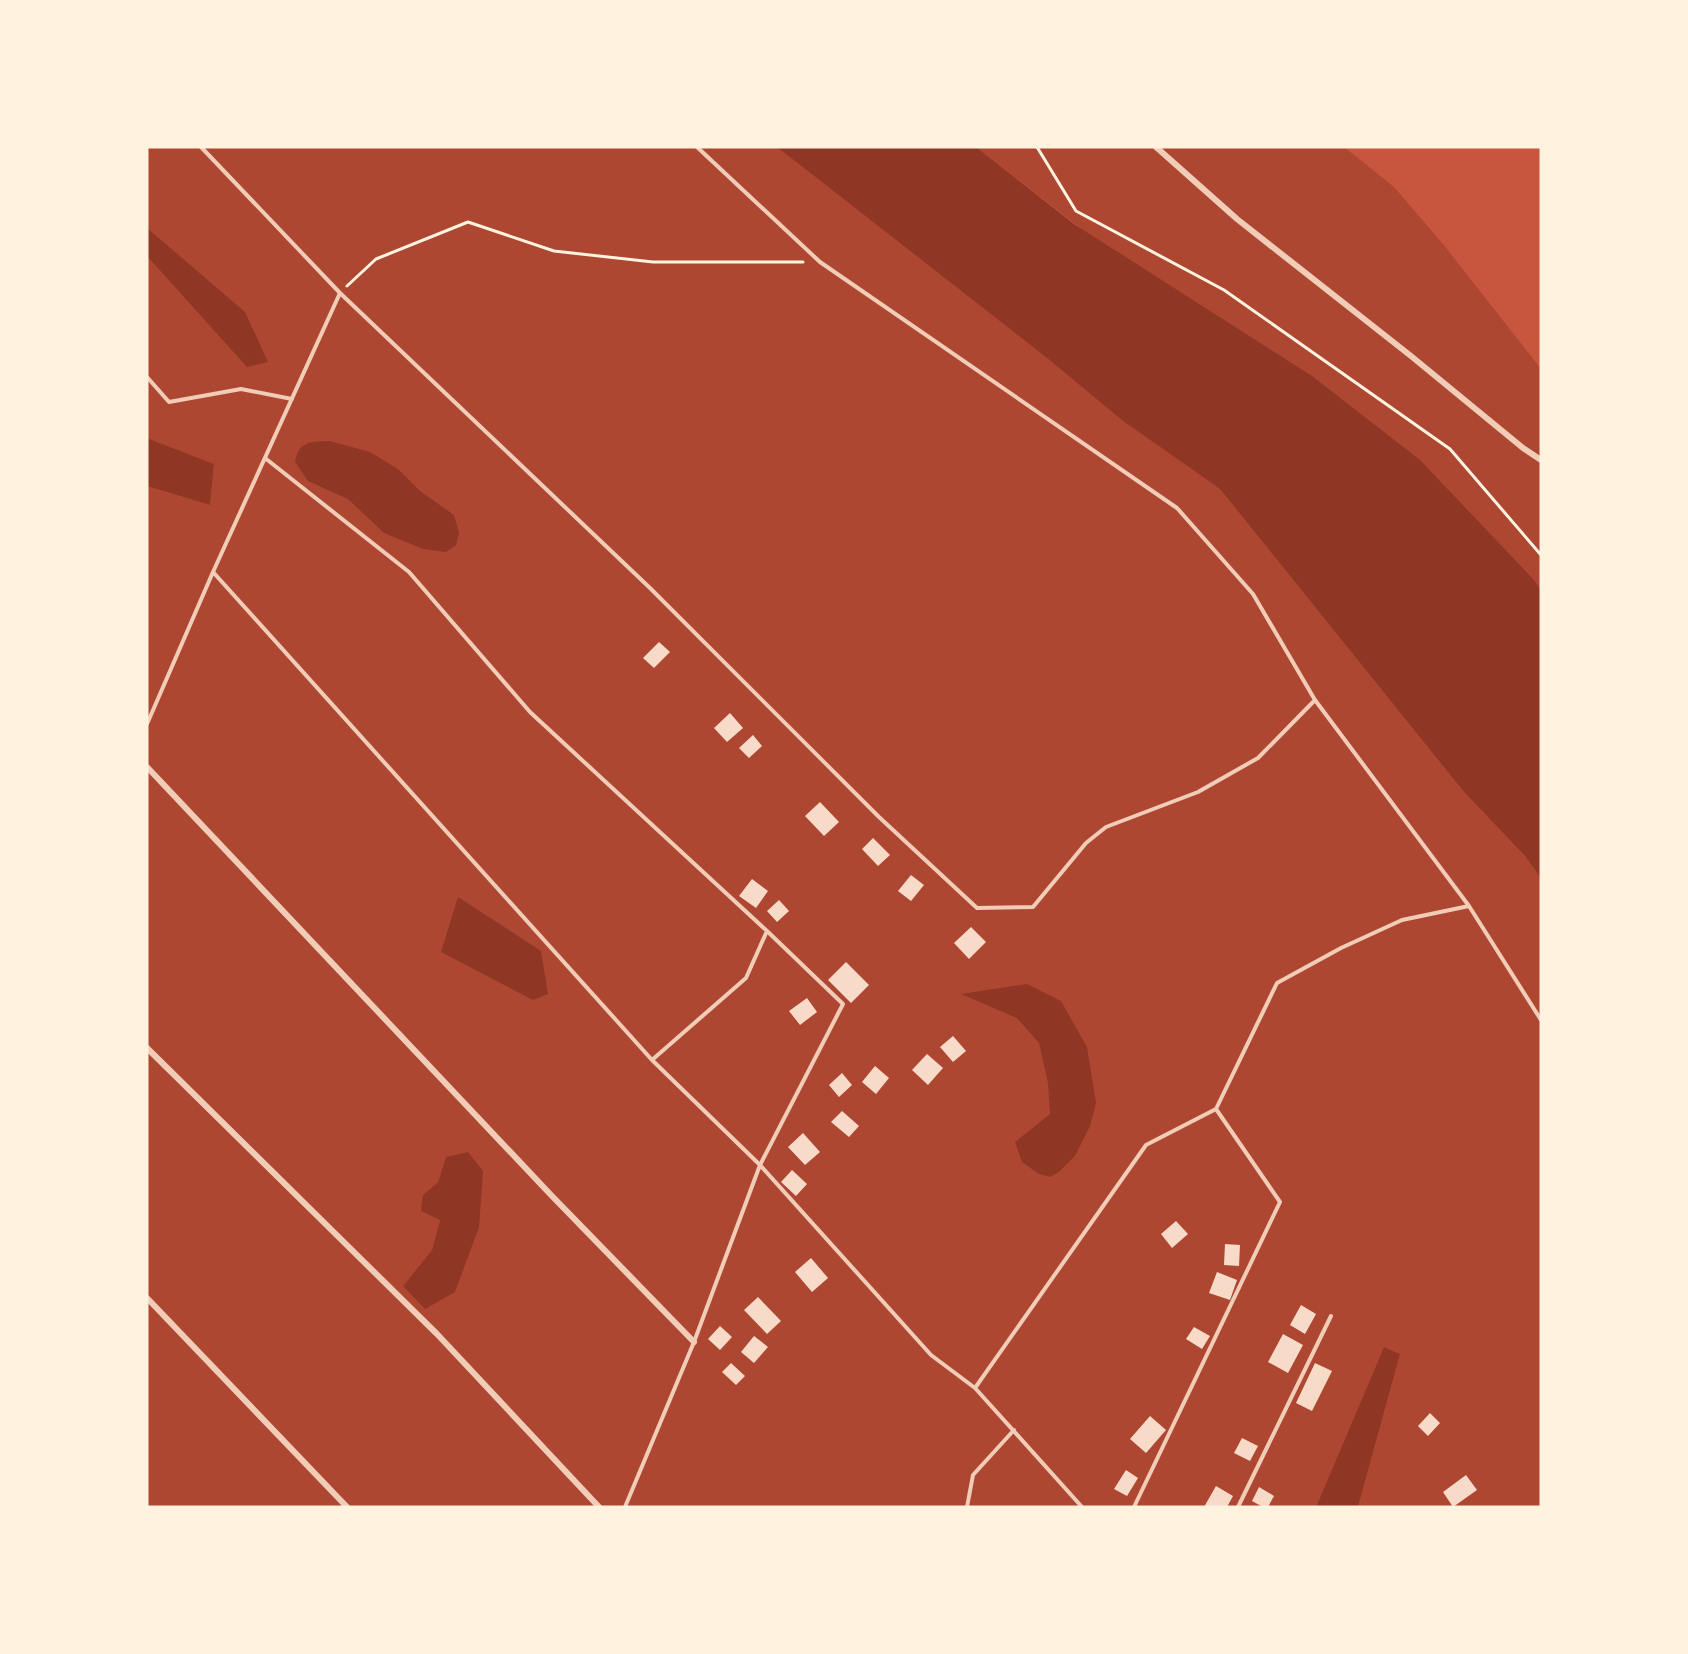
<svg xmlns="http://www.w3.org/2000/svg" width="1688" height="1654" viewBox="0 0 1688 1654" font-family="'Nunito Sans',sans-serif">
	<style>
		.green { fill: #ae4732; fill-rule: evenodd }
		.water { fill: #8f3625 }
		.building { fill: #f7dbc8 }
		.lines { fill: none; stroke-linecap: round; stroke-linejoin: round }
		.path { stroke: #fff3e0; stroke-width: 3 }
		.service { stroke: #f1ccb7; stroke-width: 4 }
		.minor { stroke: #f1ccb7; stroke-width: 6 }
	</style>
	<rect width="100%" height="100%" fill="#c8553d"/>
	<path class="green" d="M147,147H777L1047,358L1123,421L1220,489L1464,792L1525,856L1541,878V1507H1358L1400,1354L1384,1347L1316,1507H147V486L210,505L214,464L147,438ZM446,1157L455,1292L403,1286L432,1250L440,1219L423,1195L438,1182Z
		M976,147H1344L1394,187L1443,244L1541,369V590L1534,580Z"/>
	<path class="water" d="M777,147H976L1074,224L1312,376L1420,460L1534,580L1541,590V878L1525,856L1464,792L1220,489L1123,421L1047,358Z
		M147,228L245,312L268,362L247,367L147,256Z
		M147,438L214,464L210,505L147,486Z
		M330,441L370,452L398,469L420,491L454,515L459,533L456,545L446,552L423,549L384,533L348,499L308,481L295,462C299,440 311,442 330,441Z
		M458,897L541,951L548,994L533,1000L441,952Z
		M1027,984L1061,1001L1087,1047L1096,1103L1090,1126L1075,1156L1059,1172L1050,1177L1039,1174L1022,1162L1015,1142L1050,1114L1048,1083L1039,1043L1017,1018L961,994Z
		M468,1152L483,1171L479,1227L455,1292L425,1309L403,1286L432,1250L440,1220L421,1211L423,1195L438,1182L446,1157Z
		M1384,1347L1400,1354L1358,1507H1316Z"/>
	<path class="building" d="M659,642L670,652L654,668L643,658Z
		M730,713L743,728L727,742L714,728Z
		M753,735L762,746L749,758L739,748Z
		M820,802L839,822L824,836L805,816Z
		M873,838L890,855L878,866L862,849Z
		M911,875L924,885L911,901L898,891Z
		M752,879L768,891L756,908L739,896Z
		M779,900L789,911L777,922L767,911Z
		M971,927L986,942L969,959L954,943Z
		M846,962L869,985L851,1003L828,980Z
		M807,998L817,1012L800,1025L789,1011Z
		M953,1036L966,1051L953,1062L940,1047Z
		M927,1054L943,1068L928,1085L912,1070Z
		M875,1066L889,1078L876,1094L862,1082Z
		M842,1073L852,1085L839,1097L829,1085Z
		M842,1111L859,1126L849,1137L831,1122Z
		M803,1133L820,1152L805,1165L788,1147Z
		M792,1170L807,1184L796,1196L781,1182Z
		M1176,1221L1188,1234L1172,1248L1161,1234Z
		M1225,1244L1240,1245L1239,1266L1224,1265Z
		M811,1258L828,1278L812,1292L795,1272Z
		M1217,1272L1237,1280L1230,1300L1209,1293Z
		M758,1297L781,1321L767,1334L744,1310Z
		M1301,1305L1316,1314L1305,1334L1290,1325Z
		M720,1326L732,1337L720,1350L708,1339Z
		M1194,1327L1210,1336L1202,1349L1186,1339Z
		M1283,1334L1303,1345L1288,1373L1268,1362Z
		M754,1336L768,1347L754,1363L741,1352Z
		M731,1363L745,1376L736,1385L722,1372Z
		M1315,1363L1332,1371L1312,1411L1296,1403Z
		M1430,1413L1440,1423L1428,1436L1418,1426Z
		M1150,1416L1166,1430L1146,1453L1130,1439Z
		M1242,1438L1258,1446L1250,1461L1234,1453Z
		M1126,1470L1138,1478L1127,1496L1114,1489Z
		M1466,1475L1477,1490L1453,1507L1443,1492Z
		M1216,1486L1233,1496L1227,1507H1204Z
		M1259,1487L1274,1496L1268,1507H1263L1252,1501Z"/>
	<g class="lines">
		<path class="path" d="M1037,147L1076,211L1224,290L1450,449L1541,555
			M347,286L376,259L468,222L554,251L653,262H803"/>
		<path class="service" d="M201,147L340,293
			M697,147L820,262L1177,508L1253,594L1315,700L1469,906L1541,1020
			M147,377L169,402L241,389L292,399
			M265,458L409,572L530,712L767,931L746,978L652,1060
			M147,724L213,572
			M975,1388L931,1355L760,1165L652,1060L213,572L340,293L650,588L879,817L977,908L1033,907L1086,843L1106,827L1198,792L1258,758L1315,700
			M625,1507L694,1342L760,1165L843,1004L767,931
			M967,1507L973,1475L1014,1430
			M1082,1507L975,1388L1146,1145L1216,1109L1277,983L1341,948L1402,920L1469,906
			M1134,1507L1280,1202L1216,1109
			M1238,1507L1331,1316"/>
		<path class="minor" d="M1156,147L1237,219L1411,356L1523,448L1541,460
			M147,767L551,1195L694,1342
			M147,1048L437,1334L599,1507
			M147,1298L347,1507"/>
	</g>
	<rect width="1688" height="1654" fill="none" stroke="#fff3e0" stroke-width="297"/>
</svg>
